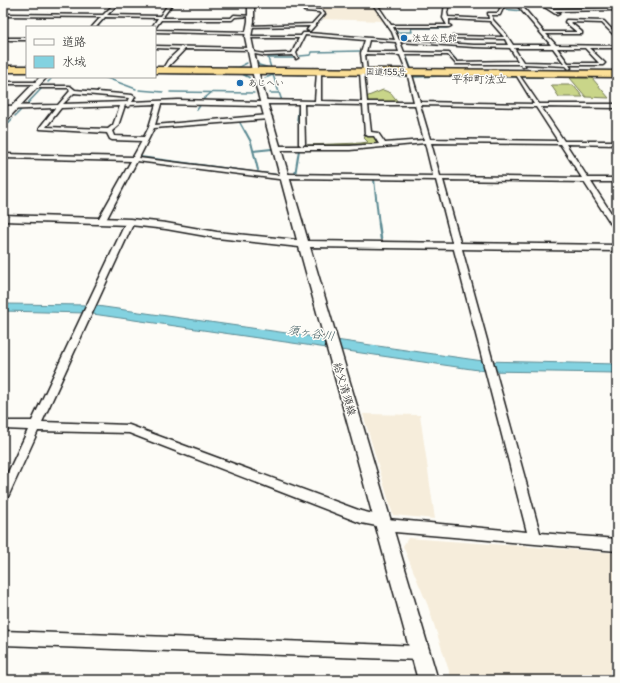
<svg xmlns="http://www.w3.org/2000/svg" width="620" height="683" viewBox="0 0 620 683" font-family="Delius,'Klee One',sans-serif">
	<style>
		.built { fill: #f6eddb }
		.green { fill: #c9d589; stroke: #727852 }
		.water { fill: #83d2e0; stroke: #5a8992 }
		.lines { fill: none; stroke-linecap: round; stroke-linejoin: round }
		.stream-far2 { stroke: #5a8992; stroke-width: 1.5 }
		.stream-far1 { stroke: #5a8992; stroke-width: 2 }
		.stream { stroke: #5a8992; stroke-width: 2.5 }
		.street-casing { stroke: #1c1c1c; stroke-width: 3 }
		.secondary-casing { stroke: #1c1c1c; stroke-width: 3 }
		.highway-casing { stroke: #1c1c1c; stroke-width: 3 }
		.street { fill: #fdfcf7; fill-rule: evenodd }
		.secondary { fill: #fdfcf7; fill-rule: evenodd }
		.highway { fill: #fbdf96; fill-rule: evenodd }
		.poi-dot { fill: #1f6fb2; stroke: #fdfcf7; stroke-width: 1.5 }
		.labels { text-anchor: middle; stroke-width: 3; stroke-linejoin: round; paint-order: stroke }
		.far-poi-label { font-size: 9px; fill: #1c1c1c; stroke: #fdfcf7; text-anchor: start }
		.far-street-label { font-size: 9px; fill: #1c1c1c; stroke: #fdfcf7 }
		.far-quarter-label { font-size: 11px; fill: #1c1c1c; stroke: #fdfcf7 }
		.street-label { font-size: 11px; fill: #1c1c1c; stroke: #fdfcf7 }
		.water-label { font-size: 12px; font-style: italic; fill: #405c61; stroke: #fdfcf7 }
	</style>
	<rect width="100%" height="100%" fill="#fdfcf7"/>
	<filter id="ink" filterUnits="userSpaceOnUse"><feTurbulence type="fractalNoise" baseFrequency=".025" numOctaves="2"/><feDisplacementMap in="SourceGraphic" scale="8" xChannelSelector="R" yChannelSelector="G"/><feConvolveMatrix kernelMatrix="1 2 1 2 8 2 1 2 1" color-interpolation-filters="sRGB"/></filter>
	<g filter="url(#ink)">
		<path class="built" d="M309,3H372L384,21L319,19L324,15V12L306,9Z
			M363,414L420,415L435,519L393,515Z
			M408,538L617,553V680H452L428,606L403,546Z"/>
		<path class="green" d="M570,78H592L609,98L586,97Z
			M551,85H573L583,97H559Z
			M383,90L391,93L399,103H370L367,102L366,97Z
			M367,135H375L381,144L307,146L306,145L361,143L368,142L364,138Z"/>
		<path class="water" d="M3,304L90,305L483,361L617,364V373L485,371L86,313L3,311Z"/>
		<g class="lines">
			<path class="stream-far2" d="M428,3H438
				M502,9L522,11
				M108,15L119,4
				M97,27L106,17
				M396,32H412L411,28H447
				M446,53H450L458,62H460
				M406,55L411,68
				M300,56L311,55L312,52L361,51
				M504,61H510
				M486,62L499,61
				M523,62L549,63
				M258,63L259,65L270,68
				M3,66H12
				M19,66H27
				M205,67L217,68
				M222,68L239,67L247,63
				M271,68L268,58H294
				M529,70L568,71
				M3,72H27
				M155,73L191,74
				M196,74H225
				M231,74H242L250,78
				M278,74L316,75
				M322,75H361
				M367,75H375
				M388,75L406,76
				M449,76L517,77
				M104,77L136,89
				M520,77H566
				M569,77H590
				M593,77H617
				M265,78L273,75L282,101
				M48,82L51,79
				M139,90L163,92
				M170,92L254,93
				M270,93H279
				M417,94L413,77L446,76
				M201,101L211,93
				M369,104L415,105
				M299,105L297,120L300,127
				M25,106L42,88
				M197,110L201,104
				M15,116L22,109
				M239,121L245,132
				M3,129L12,119"/>
			<path class="stream-far1" d="M245,131L251,142L258,170
				M253,151L272,149
				M140,157L277,175
				M292,175H295L299,150
				M374,179L379,225"/>
			<path class="stream" d="M379,224L381,239"/>
			<g class="street-casing">
				<path id="street" d="M115,3H119L107,15L160,16L169,3H173L162,18H231L234,15L253,16L235,17L232,20H161L155,28L152,27L158,18L105,17L96,27H92L101,17L3,16V14L103,15Z
					M306,3H310L307,9L321,10L325,14L310,31L307,30L310,26L250,27L248,26L312,24L321,14L319,12L304,11Z
					M372,3H405L378,6L391,25H447L443,18L445,3H449L447,13L448,17L489,19L488,13H498L502,4L493,3L544,4L552,9L617,8V10L555,11L559,14L557,15L543,6H522L544,32H577L565,22L566,20L604,21L617,35V38L602,23L570,22L582,32V34H546L556,45L617,46V48H589L605,63L603,65H569L571,68L569,69L566,66L524,64L525,66L523,67L520,64H456L448,55H405L411,72L420,102L534,104L515,73L517,72L539,104H617V108L541,107L564,141H617V145L566,144L588,178H617V182H591L617,222V229L613,227L584,182L443,180L540,533L617,539V551L383,531L379,529L377,526L361,523L129,433L38,431L7,499L3,500V483L28,430L3,429V421H32L126,222L130,220L134,222L42,422L129,425L361,511L386,517L387,519L527,532L436,180L289,178L286,180L137,161L106,220L102,222L98,220L131,161L3,158V154L133,157L142,141L112,140L110,139L107,133L40,129V127L55,108L3,110V106L58,105L70,91L69,88H33V87L35,86H70L75,90L132,95L135,97L132,102L178,100L263,102L265,100L315,101L317,71L319,70L321,71V101L362,102L360,72L363,71L361,53L365,40L305,35L296,53L298,58L296,59L293,55L265,56L250,53L252,52L265,54L292,53L299,38H248L246,37L248,36H301L303,33H308L395,40L392,32ZM505,4H516L551,45H513L505,33L493,20L491,15H500ZM449,19L490,21L504,37L453,36L452,38L505,39L508,45H474L399,40L393,27H449L451,26L449,25ZM369,40L396,42L399,52H366ZM400,42L474,47L510,48L518,61L457,62L449,53L404,52ZM514,48H553L564,63L523,62ZM557,48H585L599,63H568ZM365,54L400,55L407,72L414,102H367L364,73L367,72ZM74,93L129,98L127,102L63,104ZM156,104L149,127L144,137L114,136L112,131L118,126L125,105L128,107L130,105ZM161,104L265,106L267,104H299V144L302,146L305,144L304,104L363,105L365,134L368,136H374L379,144L350,146H277L274,148L277,150H350L425,143L433,176L285,174L282,176L139,158L154,128L269,119L272,117L269,115L155,125ZM368,105H415L424,140L385,143L378,133L371,132ZM420,105L536,107L558,141L430,139ZM120,106L113,125L108,129L46,127L61,108ZM431,143L560,144L582,178L440,176Z
					M155,30L248,32L250,33L248,34L155,32Z
					M3,38H27V40H3Z
					M155,46L251,48L253,49L251,50L185,49L164,71L162,70L168,60L180,49L155,48Z
					M3,82H39L41,83L39,84H3Z
					M3,631L420,646L425,648L427,653L425,658L420,660L3,645Z"/>
			</g>
			<g class="secondary-casing">
				<path id="secondary" d="M248,3H254V21L251,37L258,71L308,241L617,245V251L310,247L438,680H418L299,247L217,238L166,229L130,225L3,221V215L130,219L166,223L217,232L297,240L252,71L245,37L248,21Z
					M40,77H47L6,121H3V115Z"/>
			</g>
			<g class="highway-casing">
				<path id="highway" d="M3,66H27V72H3Z
					M155,67L617,71V77L155,73Z"/>
			</g>
			<use href="#street" class="street"/>
			<use href="#secondary" class="secondary"/>
			<use href="#highway" class="highway"/>
		</g>
	</g>
	<g class="poi-dot">
		<circle cx="404" cy="38" r="4"/>
		<circle cx="240" cy="83" r="4"/>
	</g>
	<g class="labels">
		<g class="far-poi-label">
			<text x="412" y="41">法立公民館</text>
			<text x="248" y="86">あじへい</text>
		</g>
		<g class="far-street-label">
			<text transform="translate(386 72) rotate(1)" y="3">国道155号</text>
		</g>
		<g class="far-quarter-label">
			<text x="479" y="83">平和町法立</text>
		</g>
		<g class="street-label">
			<text transform="translate(345 389) rotate(74)" y="4">給父清須線</text>
		</g>
		<g class="water-label">
			<text transform="translate(311 333) rotate(8)" y="4">須ヶ谷川</text>
		</g>
	</g>
	<rect width="620" height="683" fill="none" stroke="#fdfcf7" stroke-width="16"/>
	<rect x="8" y="8" width="604" height="667" fill="none" stroke="#1c1c1c" stroke-width="1.5" filter="url(#ink)"/>
	<rect x="26" y="26" width="130" height="52" fill="#fdfcf7" stroke="#a3a29f"/>
	<rect x="34" y="39" width="20" height="6" fill="#fdfcf7" stroke="#a3a29f"/>
	<text x="62" y="46" font-size="12" fill="#1c1c1c">道路</text>
	<rect x="34" y="56" width="20" height="12" fill="#83d2e0" stroke="#a3a29f"/>
	<text x="62" y="66" font-size="12" fill="#1c1c1c">水域</text>
</svg>
